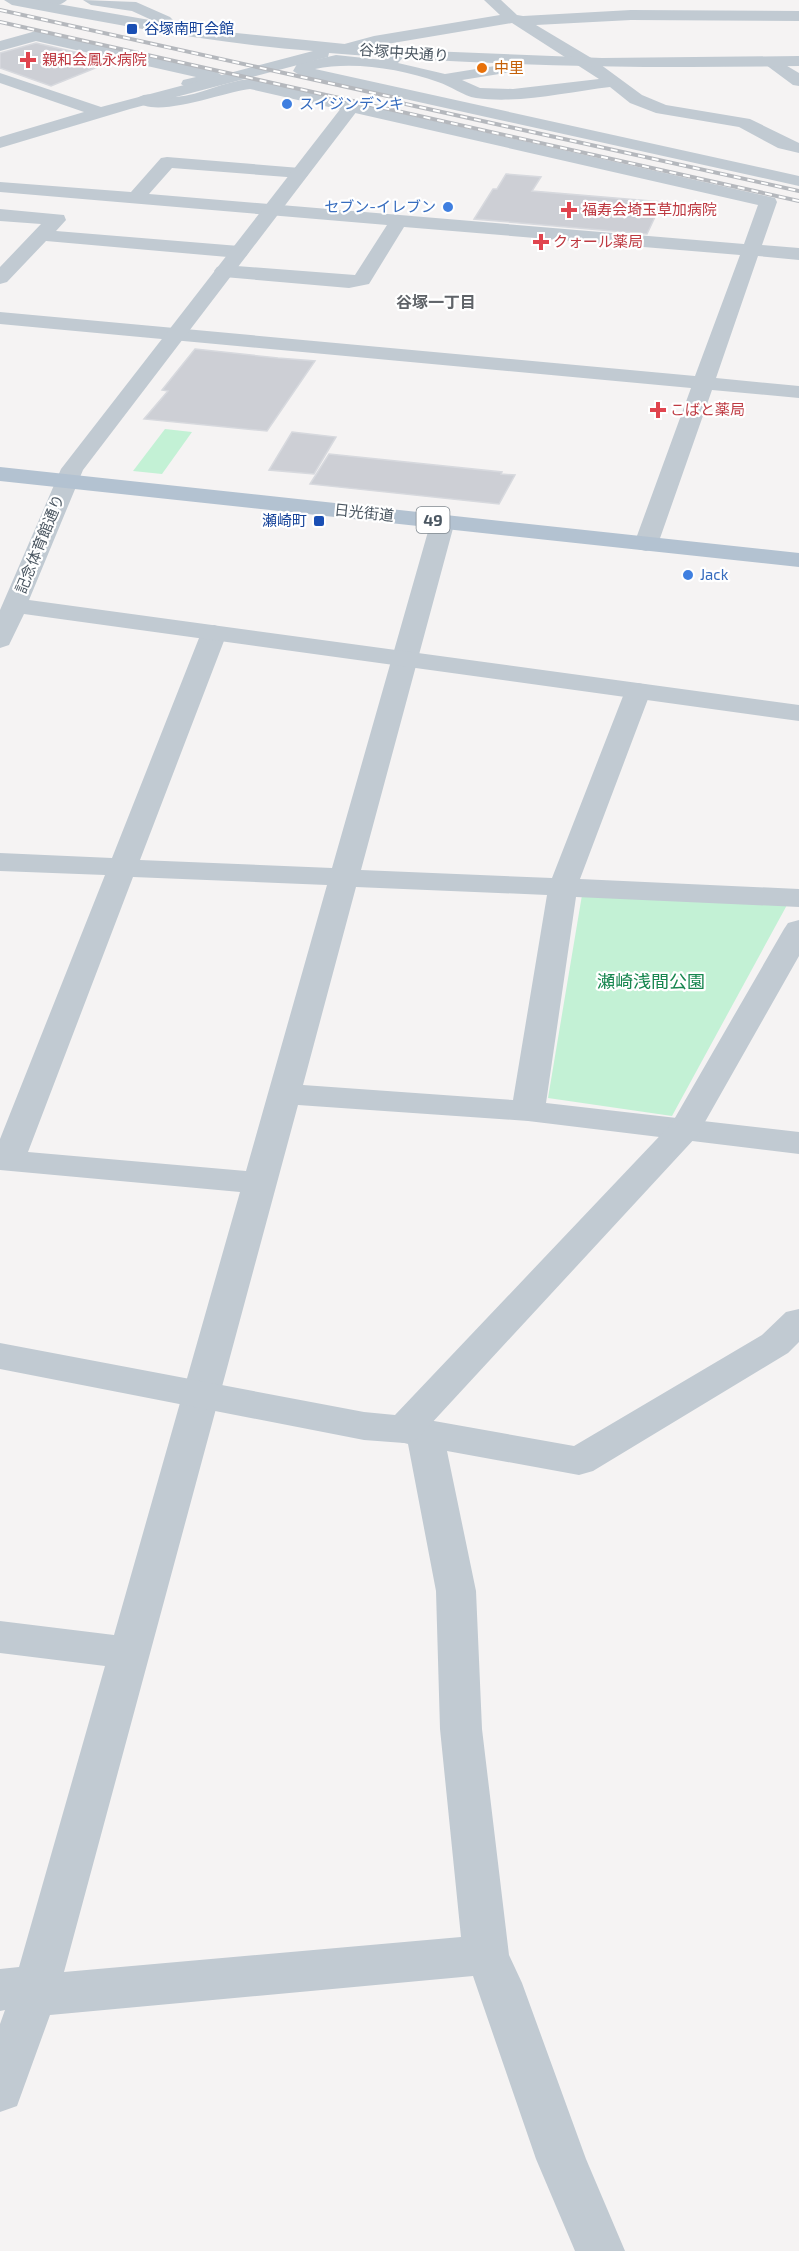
<svg xmlns="http://www.w3.org/2000/svg" width="799" height="2251" viewBox="0 0 799 2251" font-family="'Exo 2','Noto Sans JP',sans-serif">
	<style>
		.green { fill: #c3f1d5 }
		.building { fill: #cdcfd5; stroke: #d7d9de; stroke-width: 1.5 }
		.lines { fill: none; stroke-linecap: round; stroke-linejoin: round }
		.minor { fill: #c1cad2; fill-rule: evenodd }
		.tertiary { fill: #c1cad2; fill-rule: evenodd }
		.primary { fill: #b3c2d1; fill-rule: evenodd }
		.rail-casing { stroke: #b5b8bd; stroke-width: 4 }
		.rail { stroke: #fff; stroke-width: 2; stroke-dasharray: 7; stroke-linecap: butt }
		.transit-dot { fill: #1a4fb4; stroke: #fff; stroke-width: 2 }
		.health-dot { fill: #e0444e; stroke: #fff; stroke-width: 2 }
		.food-dot { fill: #e8710a; stroke: #fff; stroke-width: 2 }
		.shop-dot { fill: #3f7fe0; stroke: #fff; stroke-width: 2 }
		.labels { text-anchor: middle; stroke-width: 4.5; stroke-linejoin: round; paint-order: stroke }
		.far-transit-label { font-size: 15px; fill: #164399; stroke: #fff; text-anchor: start }
		.far-street-label { font-size: 15px; fill: #4a5661; stroke: #fff }
		.far-health-label { font-size: 15px; fill: #be3a42; stroke: #fff; text-anchor: start }
		.far-food-label { font-size: 15px; fill: #c56008; stroke: #fff; text-anchor: start }
		.far-shop-label { font-size: 15px; fill: #366cbe; stroke: #fff; text-anchor: start }
		.far-neighbourhood-label { font-size: 16px; font-weight: bold; fill: #5f6368; stroke: #fff }
		.shield { fill: #fff; stroke: #808990; stroke-width: 1.5 }
		.shield-label { font-size: 16px; font-weight: bold; fill: #4a5661 }
		.park-label { font-size: 18px; fill: #17864f; stroke: #fff }
	</style>
	<rect width="100%" height="100%" fill="#f5f3f3"/>
	<path class="green" d="M165,429L192,432L162,474L133,471Z
		M582,895L787,905L672,1116L548,1098Z"/>
	<path class="building" d="M36,43L105,59L113,61L51,86L0,68V53Z
		M506,174L541,177L532,191L662,202L647,234L474,219L493,189H497Z
		M195,349L278,358L315,361L267,431L144,419L168,391L162,390Z
		M292,432L336,437L314,474L269,470Z
		M329,454L502,472L501,474L515,475L499,504L310,484Z"/>
	<g class="lines">
		<path class="minor" d="M67,0C59,8 31,12 23,4L29,0Z
			M83,0L136,2L170,17L173,20L167,31L161,33L153,28L156,22L132,11L91,5Z
			M484,0H501L517,15L523,16L631,10L799,11V21L631,20L536,25L593,59L642,95L666,105L750,119L799,143V153L778,148L739,127L656,113L630,103L610,87C567,92 519,104 476,98C463,96 451,86 438,82C401,69 354,61 315,69L799,176V186L301,76L293,71L297,64L336,55L383,60L393,50L399,48L407,53L398,63L445,74L501,65L506,57H518L520,60L512,72L462,80L480,88L513,89L599,79L512,23L375,46L343,54L335,49L337,46L374,36L500,15Z
			M36,31L215,71L223,76L221,79L189,89L181,84L183,80L196,77L36,41L0,51V41Z
			M772,57L799,73V86L793,85L766,65L764,62Z
			M250,79L775,198L777,202L762,245L799,248V260L758,256L716,378L799,386V398L712,390L658,544L654,549L646,551L638,549L634,544L691,388L0,324V312L695,376L740,255L404,227L369,284L349,288L224,277L217,275L214,271L217,267L224,265L355,275L387,225L0,192V182L131,192L161,158L167,157L300,168L306,169L309,173L306,177L300,178L172,168L149,194L744,244L758,205L250,89C226,91 152,121 136,100C144,89 164,98 176,97C201,95 224,81 250,79Z
			M0,209L64,215L66,220L56,231L239,246L246,248L249,252L246,256L239,258L46,241L7,282L0,284V267L41,224L0,221Z
			M443,514L451,516L455,521L361,870L552,878L625,691L629,685L638,683L647,685L651,691L580,879L799,889V907L576,897L546,1103L799,1132V1154L528,1121L298,1105L64,1972L461,1937L440,1729L436,1591L408,1444L393,1440L387,1430L393,1420L406,1416L574,1446L762,1335L786,1312L799,1309V1342L788,1353L593,1471L579,1475L447,1451L476,1591L482,1729L509,1955L522,1983L586,2159L625,2251H575L536,2159L473,1976L50,2015L17,2106L0,2112V2024L5,2010L0,2011V1969L19,1967L105,1666L0,1653V1621L114,1635L240,1192L0,1170V1139L105,875L0,871V853L112,858L201,633L205,628L214,625L223,628L227,633L140,860L332,868L431,521L435,516ZM133,877L327,885L246,1171L28,1152ZM356,887L547,895L513,1100L303,1085Z"/>
		<path class="tertiary" d="M4,0H35L207,30L404,50L602,58L799,56V66C642,69 486,66 329,53L328,57L130,109L0,148V137L84,112L0,83V73L101,107L313,51C212,43 112,24 12,5Z
			M351,102L357,103L359,107L357,111L83,470L29,600L799,705V721L24,614L9,645L0,648V610L61,469L345,103Z
			M799,920V956L697,1136L417,1439L404,1443L364,1440L0,1369V1343L364,1412L395,1415L672,1123L784,929L788,923Z"/>
		<path class="primary" d="M0,467L799,553V567L0,481Z"/>
		<g class="rail-casing">
			<path id="rail" d="M0,10L401,99
				M0,22L799,201
				M392,101L799,191"/>
		</g>
		<use href="#rail" class="rail"/>
	</g>
	<g class="transit-dot">
		<rect x="126" y="23" width="12" height="12" rx="3"/>
		<rect x="313" y="515" width="12" height="12" rx="3"/>
	</g>
	<g class="health-dot">
		<path d="M25 51h6v6h6v6h-6v6h-6v-6h-6v-6h6z"/>
		<path d="M566 201h6v6h6v6h-6v6h-6v-6h-6v-6h6z"/>
		<path d="M538 233h6v6h6v6h-6v6h-6v-6h-6v-6h6z"/>
		<path d="M655 401h6v6h6v6h-6v6h-6v-6h-6v-6h6z"/>
	</g>
	<circle class="food-dot" cx="482" cy="68" r="6"/>
	<g class="shop-dot">
		<circle cx="287" cy="104" r="6"/>
		<circle cx="448" cy="207" r="6"/>
		<circle cx="688" cy="575" r="6"/>
	</g>
	<g class="labels">
		<g class="far-transit-label">
			<text x="144" y="34">谷塚南町会館</text>
			<text x="307" y="526" text-anchor="end">瀬崎町</text>
		</g>
		<g class="far-street-label">
			<text transform="translate(404 53) rotate(4)" y="5">谷塚中央通り</text>
			<text transform="translate(364 513) rotate(6)" y="5">日光街道</text>
			<text transform="translate(40 544) rotate(-68)" y="5">記念体育館通り</text>
		</g>
		<g class="far-health-label">
			<text x="42" y="65">親和会鳳永病院</text>
			<text x="582" y="215">福寿会埼玉草加病院</text>
			<text x="553" y="247">クォール薬局</text>
			<text x="670" y="415">こばと薬局</text>
		</g>
		<g class="far-food-label">
			<text x="494" y="73">中里</text>
		</g>
		<g class="far-shop-label">
			<text x="299" y="109">スイジンデンキ</text>
			<text x="436" y="212" text-anchor="end">セブン-イレブン</text>
			<text x="700" y="580">Jack</text>
		</g>
		<g class="far-neighbourhood-label">
			<text x="436" y="308">谷塚一丁目</text>
		</g>
		<rect class="shield" x="416.5" y="507" width="33" height="26" rx="4.5"/>
		<g class="shield-label">
			<text x="433" y="526">49</text>
		</g>
		<g class="park-label">
			<text x="651" y="988">瀬崎浅間公園</text>
		</g>
	</g>
</svg>
